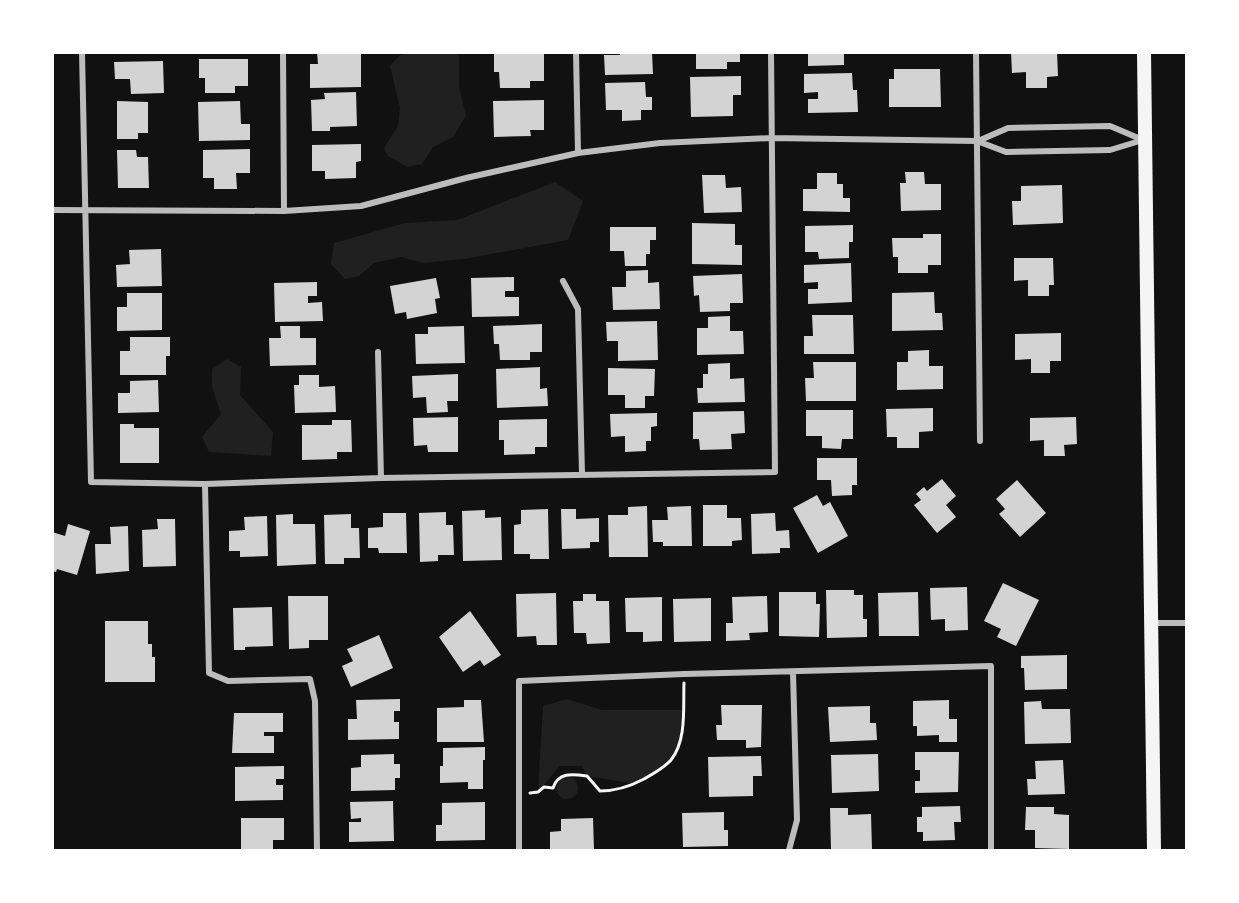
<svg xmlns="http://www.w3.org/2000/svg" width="1239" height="903" viewBox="0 0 1239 903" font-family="'Sofia Sans Condensed',sans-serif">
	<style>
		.green { fill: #202020 }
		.building { fill: #d3d3d3 }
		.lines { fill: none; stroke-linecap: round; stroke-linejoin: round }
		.path { stroke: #f5f5f5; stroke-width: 3 }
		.minor { stroke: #bcbcbc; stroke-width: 6 }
		.primary { stroke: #f5f5f5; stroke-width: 14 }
	</style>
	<rect width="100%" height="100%" fill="#111"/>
	<path class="green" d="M410,52L459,53V87L466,116L453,137L433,147L422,164L407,167L388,156L384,148L398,126L400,108L390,66L399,56Z
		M555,182L583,201L568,240L464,259L423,263L401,257L374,263L359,276L345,279L331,264L334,243L405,223L457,220Z
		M227,359L241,367L240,395L273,432L271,456L209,452L202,437L221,414L212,387V369Z
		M567,699L602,710H682C678,761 677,757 635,784L587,776L582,766H560L538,792L543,706Z
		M556 788a11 11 0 1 1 22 0a11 11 0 1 1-22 0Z"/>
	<path class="building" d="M317,52H361V87L310,88V64H318Z
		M494,52H544V81H530V88H500L499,72H494Z
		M620,52H652L653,74L605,75L604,55H620Z
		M696,52H740V62H727V69H696Z
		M808,52H844V65L808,66Z
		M1011,52H1057L1058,76L1047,77V88H1026V72L1012,73Z
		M199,59H248V86H235V93H205V78H199Z
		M163,61L164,93L131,94L130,79H115L114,62Z
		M894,69H940L941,107H889V79H894Z
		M852,73L853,90H857L858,112L808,113V99H818V92L804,93V74Z
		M741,76V95H733V116L691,117L690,77Z
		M645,82L646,97H652V110H641V120L622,121V110H606L605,83Z
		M356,92L357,126L330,127V131H312L311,100L325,99L324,93Z
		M544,100V130H530L531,136L494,137L493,101Z
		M117,101L148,102V133H138V139H117Z
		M240,101L241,124H250V140L199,141L198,102Z
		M361,144V161L356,162V178L325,179V171H312V145Z
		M250,149V173H236L237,189H214V178H203V150Z
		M117,150H136L137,157H148L149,188H118Z
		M905,172H924L925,184H941V210L901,211L900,183H906Z
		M817,173H837V184H843V198H850V212L803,211V189H817Z
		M702,175H725L726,188L741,187L742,212L704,213Z
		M1062,185L1063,223L1013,225L1012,201H1021V186Z
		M692,223L735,224V245H742V265L692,264Z
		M853,225V242H849V258L819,259L818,252H805V226Z
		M610,227H656V240H650V254H646V266H625L624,251H610Z
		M923,234H941V265H928V273H898V257H893L892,238H923Z
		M161,249L162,286L117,287L116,265L130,264L129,250Z
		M1014,258H1053L1054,285H1049V296H1028V280L1014,281Z
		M851,263L852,302L808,304V289H818V282L804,283V265Z
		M648,270V283L659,282L660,309L613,310L612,287H626V271Z
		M742,274L743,303H730V311L700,312L699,295L694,296L693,276Z
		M514,277V291H505V297H519V316L472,317L471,278Z
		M436,278L440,298L435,299L437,313L407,319L406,312L395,314L390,286Z
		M317,282V296H308V303L322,302L323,321L275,322L274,283Z
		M934,292L935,313H942L943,330L892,331V293Z
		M127,293H162V330L117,331V307H127Z
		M812,315H853L854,354H804V336H813Z
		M730,316V331H743L744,354L697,355V328H708V317Z
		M657,321L658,360L618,361V341H607L606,322Z
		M542,324V352H530V360H500L499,344H494L493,326Z
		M280,326H300V338H316V365L270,366L269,338H281Z
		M464,326L465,363L416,364L415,334H428V327Z
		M1061,333V361H1050V373H1031V359L1015,360V334Z
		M130,337H170V356H166V375H120V351H130Z
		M929,350V366H943V389L897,390V362H908V351Z
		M813,362H856V401H806L805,378H814Z
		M730,363V379L744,378L745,402L698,403L697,388H703V374H708V364Z
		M540,367V389L547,388L548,406L497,408L496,369Z
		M608,368L655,369L654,396H645V408H625V395H608Z
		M458,374V401H447L448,412L427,413L426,397L413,398L412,376Z
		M299,375H319V387L335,386L336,412L295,413L294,385H299Z
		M158,380L159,412L118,413V393H130V381Z
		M933,408V431L919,432V448H897V437H887L886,409Z
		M806,410H853V439H842L841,449L822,448V436H806Z
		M744,411L745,433L731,434L732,449L700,450L699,439H693V412Z
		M657,413V426L651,427V441H646V451L625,452V436L611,437L610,414Z
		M458,417V452H428L427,445L414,446L413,418Z
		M1076,417L1077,444L1064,445L1065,456H1044V440L1030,441V418Z
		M547,419V447H535V454L504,455V440H499V420Z
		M332,420H351L352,452H337V459L302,460V425H332Z
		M120,424H134V428H159V463H120Z
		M817,458H857V485H852V495L832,496L831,480H817Z
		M942,479L956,496L946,505L956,517L937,533L914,505L921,500L916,494L924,487L927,491Z
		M1017,480L1046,513L1020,537L999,514L1005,509L996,499Z
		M817,495L823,506L830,502L848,536L818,553L793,508Z
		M703,505H727V518H741L742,540L732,541V546H703Z
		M647,506L648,557H609L608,515H628V507Z
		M691,506L692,546H663V542H653L652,520H668L667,507Z
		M548,509L549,559H530V554H514V525L521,524V510Z
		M561,509H576V519L599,518V542H590V548L562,549Z
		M485,510V518L501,517L502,560L463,561L462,511Z
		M446,512V525H453L454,555H438V561L420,562L419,513Z
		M383,513H406L407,553H379L378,548H368V528L383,527Z
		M775,513L776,531L789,530L790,548H780V553L752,554L751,514Z
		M293,514V524H315L316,564L277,566L276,515Z
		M351,514V528H359L360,558H344V564H325L324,515Z
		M267,516L268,556L240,557V551H229V531L245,530L244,517Z
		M157,519H175L176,566L143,567L142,530L158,529Z
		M68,524L90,531L77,575L57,569L56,572L52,571V532L65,536Z
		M128,526L129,571L96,574L95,544H111L110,527Z
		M1003,583L1039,600L1016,646L997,637L1001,629L984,621Z
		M967,587L968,630L945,631V619L931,620L930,588Z
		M826,590H854V595H863V619H867V637L827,638Z
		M779,592H816V604H820L819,637L779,636Z
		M918,592L919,636H879L878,593Z
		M556,593L557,645H537L536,636L517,637L516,594Z
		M583,594H596V601H609L610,643L587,644L586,633H574L573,601H583Z
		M288,596H328V640H309V648L289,649Z
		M767,596L768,632L749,633L750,640L726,641V623H733L732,597Z
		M662,597V641L643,642V632H626L625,598Z
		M711,598V641L674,642L673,599Z
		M272,607L273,646L245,647V650H234L233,608Z
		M470,611L501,655L484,666L480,660L463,672L439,637Z
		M105,621H148V644H152V657H155V682H105Z
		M379,635L393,668L351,687L342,666L353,661L347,649Z
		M1067,655V689L1025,690L1024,668H1021V656Z
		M400,699V711H394V722H399V739L348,740V719H357L356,700Z
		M464,700H481L484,742H437V708L464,707Z
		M949,700V719H957V742H939V735L917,736V726H913V701Z
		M1041,701L1042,709H1070L1071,743L1025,744L1024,702Z
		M721,705H762L761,747L746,748V740H717L716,725H722Z
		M870,706V723H876L877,740L830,742L828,707Z
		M234,713H283V732H264V736H274V753H232Z
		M485,747V760H483V789H468V782L440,783V766H443V748Z
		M915,752H959L958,792L915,793V781H920V770H915Z
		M394,754V764H400V778H395V790L351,791V768L361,767V755Z
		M878,754L879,791L832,793L831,755Z
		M761,756L762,776H753V796L709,797L708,757Z
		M1063,760L1065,794L1028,795L1027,779H1036L1035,761Z
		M284,766V779H276V785H283V800L235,801V767Z
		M393,801L394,841L349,842V822H361V818L351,819L350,802Z
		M485,802V840L436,841V825H442V803Z
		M960,806L961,822H954L955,840L923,841V832H917V817H922V807Z
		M1026,807H1054V814L1069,815V849L1035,848V830H1025Z
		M830,808H848V815L871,814L872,849L831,850Z
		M724,812V830H728V846L683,847L682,813Z
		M241,818H284V840H273V850H241Z
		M593,818L594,850H550V832L561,831V819Z"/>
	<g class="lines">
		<path class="path" d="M530,793L538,792L544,787L553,788C558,772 572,774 587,776L600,791C616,791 629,787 644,779C653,774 664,768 671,760C687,740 683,707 684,683"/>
		<path class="minor" d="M82,52L91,482L205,484L381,478L775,472L771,52
			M283,52L284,211
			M576,52L578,153
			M976,52L980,441
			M978,141L1008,128L1110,126L1143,140
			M52,210L284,211L361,206L466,178L578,153L660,143L771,138L977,141L1006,152L1110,150L1143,140
			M563,281L578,309L582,474
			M378,352L381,478
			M205,484L209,673L228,681L310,679L315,701L317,850
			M1151,623H1186
			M519,850V681L684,674L991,666V850
			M789,850L797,820L793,672"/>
		<path class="primary" d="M1144,52L1154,850"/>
	</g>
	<rect width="1239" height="903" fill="none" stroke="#ffffff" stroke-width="108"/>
</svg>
